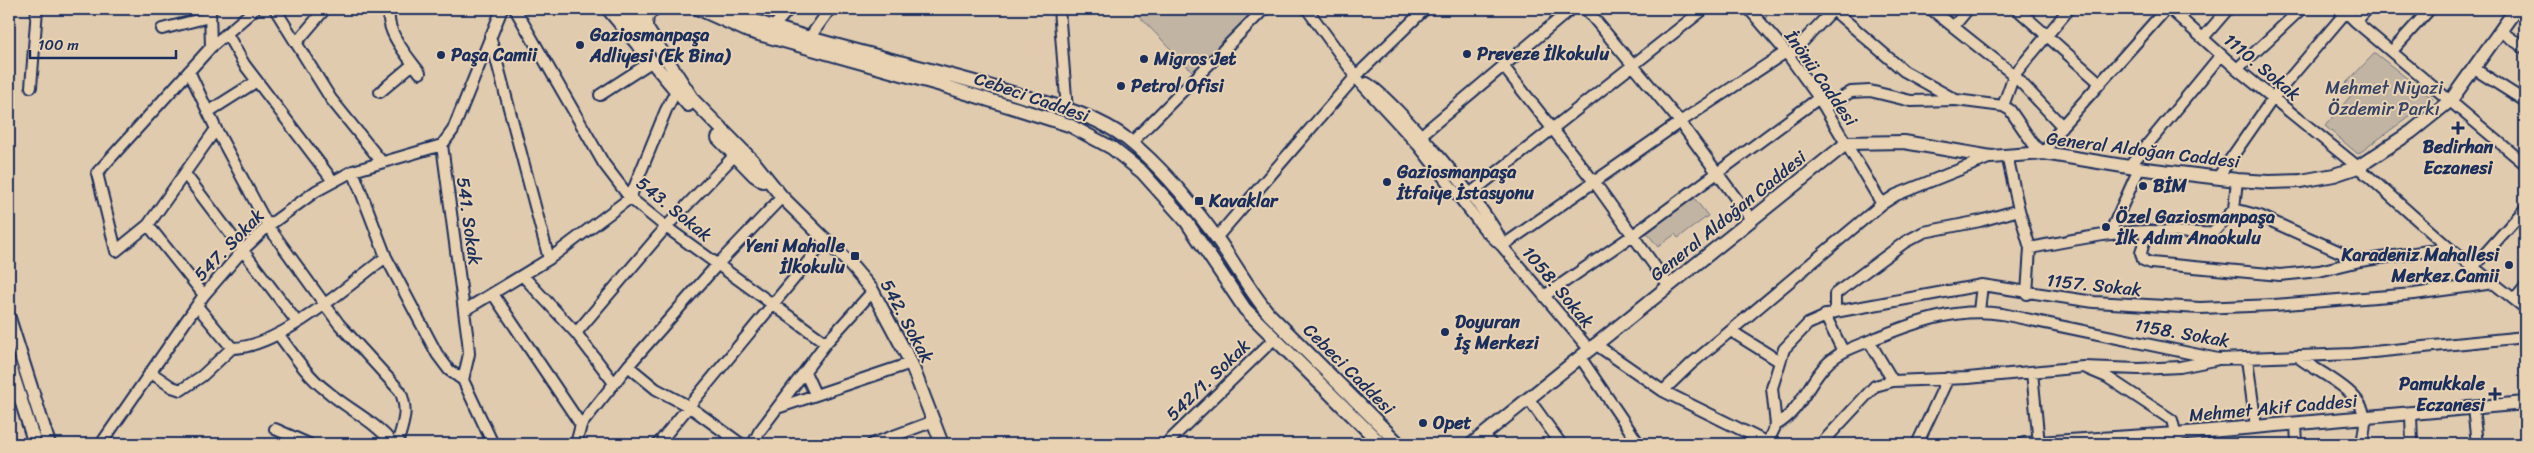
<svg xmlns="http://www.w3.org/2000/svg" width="2534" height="453" viewBox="0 0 2534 453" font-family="Sriracha,sans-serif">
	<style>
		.green { fill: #c2b4a3; stroke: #6e7280 }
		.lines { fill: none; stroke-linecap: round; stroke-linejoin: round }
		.minor-casing { stroke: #1b2f5e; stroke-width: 14 }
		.major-casing { stroke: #1b2f5e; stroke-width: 16 }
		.minor { stroke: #e8d2b2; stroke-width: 10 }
		.major { stroke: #e8d2b2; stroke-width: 12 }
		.poi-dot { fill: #1b2f5e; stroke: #e8d2b2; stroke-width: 2 }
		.labels { text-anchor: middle; stroke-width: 4; stroke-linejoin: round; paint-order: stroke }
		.poi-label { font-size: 18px; font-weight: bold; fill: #1b2f5e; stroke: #e8d2b2; text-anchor: start }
		.street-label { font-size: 18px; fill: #1b2f5e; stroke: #e8d2b2 }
		.park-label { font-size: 18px; fill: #344368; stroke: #e8d2b2 }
	</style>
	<rect width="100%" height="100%" fill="#e0cbaf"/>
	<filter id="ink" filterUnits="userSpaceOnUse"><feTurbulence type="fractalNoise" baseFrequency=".02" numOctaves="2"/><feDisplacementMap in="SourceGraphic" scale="10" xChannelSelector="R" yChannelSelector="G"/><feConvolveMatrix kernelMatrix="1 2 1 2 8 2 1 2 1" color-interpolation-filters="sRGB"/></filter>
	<g filter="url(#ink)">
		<path class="green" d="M1132,9H1255L1194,73Z
			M2375,53L2433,99L2358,154L2325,126L2353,93L2345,84Z
			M1694,198L1708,216L1678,238L1675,234L1658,247L1647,233Z"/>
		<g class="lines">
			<g class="minor-casing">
				<path id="minor" d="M210,9L211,47
					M275,9L331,99L381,161
					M390,9C383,29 408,57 420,73
					M515,9L604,164L630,198L666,227L826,343
					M1059,9L1067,110
					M1307,9L1360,82L1418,145L1485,230L1502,246L1589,349
					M1586,9L1680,122L1751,219
					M1749,9L1786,52L1819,98L1882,204
					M1832,9L1904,71L1956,100L2003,106L2010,110L2034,145L2044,153L2062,126L2166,9
					M1931,9L2014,75L2062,126
					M2017,9L2100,83
					M2170,9L2237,69L2358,167L2449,248L2525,308
					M2343,9L2356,22L2525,164
					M2356,22L2367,9
					M774,26L789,9
					M1954,26L1968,9
					M162,29L209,17
					M2500,31L2525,48
					M227,34L244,64L333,181
					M490,36L549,259
					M810,37L830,9
					M2203,38L2228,9
					M296,43L325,9
					M2392,51L2430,9
					M1789,56L1834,9
					M1503,66L1595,183L1669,286
					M2473,68L2525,101
					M2237,69L2301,9
					M189,71L216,129L268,226L339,324L400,391C409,411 403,424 397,444
					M1367,83C1392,97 1492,214 1501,241
					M31,87L37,9
					M380,92L413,64
					M600,95L651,62
					M2003,106L2014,75L2069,9
					M1825,107L1851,92L1870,91L1911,101L1955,100
					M208,112L257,81
					M216,129L148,225L116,251L97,173L211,47L255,9
					M1426,131L1571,9
					M1131,143L1264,9
					M2007,155L2019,210L2030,248L2027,294
					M2129,167L2221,55
					M353,171L386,257L437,354L449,370L463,380
					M185,174L297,322
					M2218,177L2273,98L2346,12
					M1462,200L1704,9
					M2234,209L2260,216L2360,261
					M148,225L204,295
					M2147,231L2141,253L2143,260L2151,263L2280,275L2319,271L2360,261L2449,248
					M2110,233L2139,169
					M1216,238L1356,76L1425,9
					M1502,246L1680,122L1786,52
					M2030,248C2069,241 2108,232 2148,231C2170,231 2191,234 2213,233L2234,209L2237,180
					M2474,266L2525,209
					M523,276L576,333L614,383
					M493,294L581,425
					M1544,296L1633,235L1819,98
					M2515,299L2525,287
					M197,306L232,348C279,348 347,286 386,257
					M465,310L549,259L630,198L666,110L676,91
					M1979,311L1982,285
					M1835,312V294L1905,242L1924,232L1980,221L2019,210
					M1825,315L1843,351
					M1731,331L1779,361
					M576,333L666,227L734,156
					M279,335C293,354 308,377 327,391C349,410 375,421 393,444
					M1869,341L1893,381
					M1595,344L1663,391L1770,444
					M1580,357L1639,444
					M2298,357C2318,373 2364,391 2365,420C2365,428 2363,437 2362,444
					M2247,359L2256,427
					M628,366L656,389L690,407L741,444
					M2088,369L2107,377L2172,420L2178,444
					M150,372L172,387L181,390L202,376L232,348
					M805,372L815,394
					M2032,372L2039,444
					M1663,391L1691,364L1882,204L1896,195L1991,157
					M1528,398L1561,444
					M777,408L911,363
					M2473,408L2477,444
					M2411,415L2412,444
					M2296,424L2297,444
					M1776,425C1801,411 1807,384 1826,365C1838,352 1854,347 1869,341C1912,323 1955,307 2002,314L2218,359L2353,354L2525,337
					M275,429L309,444
					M1484,434L1491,444
					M1767,443L1776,425L1772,388L1784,349L1808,324L1835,312L1982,285L2094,302L2200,308L2274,305L2414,294L2494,283
					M101,444L204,295L243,250L268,226L316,191L353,171L442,145
					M493,444L463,380L469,354L468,341L442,145L453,130L502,9
					M576,444L581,425L628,366L717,265L782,197
					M658,444L825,241
					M753,444L759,432L826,343L873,291
					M872,444L934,421
					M1166,444L1274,339
					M1821,444L1875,386L1893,381L1968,378L2083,367L2139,369L2180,367L2215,360
					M1917,444L1948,378"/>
			</g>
			<g class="major-casing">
				<path id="major" d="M608,9L688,105
					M634,9L694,101L753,161L782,197L848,262L872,290L911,363L942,444
					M699,9L748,31L941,85L1069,125L1112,148L1142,172L1186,221L1245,309L1381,444
					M722,9C818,46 921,64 1019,95C1056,106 1096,115 1127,139C1161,166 1190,202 1216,237C1234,262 1249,290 1269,314L1399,444
					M626,13L647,44
					M646,26L647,15L654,9
					M718,138L754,175L763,181
					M9,318L49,444
					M9,363L35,444
					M1472,444L1847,143L1904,142L1991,157L2044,153L2129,167L2237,180L2269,182L2301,181L2334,175L2358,167L2411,132L2451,100L2516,9
					M2024,444L2176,434L2525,403"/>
			</g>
			<use href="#minor" class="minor"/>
			<use href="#major" class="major"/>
		</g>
	</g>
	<g class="poi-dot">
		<circle cx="580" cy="45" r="5"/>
		<circle cx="1467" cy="54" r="5"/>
		<circle cx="441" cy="55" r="5"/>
		<circle cx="1144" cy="59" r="5"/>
		<circle cx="1121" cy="86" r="5"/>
		<path d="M2455.5 120.5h5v5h5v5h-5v5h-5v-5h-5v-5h5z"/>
		<circle cx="1387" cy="182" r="5"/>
		<circle cx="2143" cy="186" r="5"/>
		<rect x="1194" y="196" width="10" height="10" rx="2.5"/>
		<circle cx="2106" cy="227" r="5"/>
		<rect x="850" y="251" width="10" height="10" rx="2.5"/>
		<circle cx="2509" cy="265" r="5"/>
		<circle cx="1445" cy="332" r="5"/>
		<path d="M2492.5 386.5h5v5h5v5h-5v5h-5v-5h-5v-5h5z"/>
		<circle cx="1423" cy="423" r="5"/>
	</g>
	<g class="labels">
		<g class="poi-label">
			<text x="590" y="41">Gaziosmanpaşa<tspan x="590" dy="21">Adliyesi (Ek Bina)</tspan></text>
			<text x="1477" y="60">Preveze İlkokulu</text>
			<text x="451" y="61">Paşa Camii</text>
			<text x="1154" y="65">Migros Jet</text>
			<text x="1131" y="92">Petrol Ofisi</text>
			<text x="2458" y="153" text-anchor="middle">Bedirhan<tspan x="2458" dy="21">Eczanesi</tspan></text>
			<text x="1397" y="178">Gaziosmanpaşa<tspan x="1397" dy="21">İtfaiye İstasyonu</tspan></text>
			<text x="2153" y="192">BİM</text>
			<text x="1209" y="207">Kavaklar</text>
			<text x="2116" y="223">Özel Gaziosmanpaşa<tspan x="2116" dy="21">İlk Adım Anaokulu</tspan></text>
			<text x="845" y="252" text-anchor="end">Yeni Mahalle<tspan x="845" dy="21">İlkokulu</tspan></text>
			<text x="2499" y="261" text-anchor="end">Karadeniz Mahallesi<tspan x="2499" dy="21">Merkez Camii</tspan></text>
			<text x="1455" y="328">Doyuran<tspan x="1455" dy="21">İş Merkezi</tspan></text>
			<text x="2485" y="390" text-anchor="end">Pamukkale<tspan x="2485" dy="21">Eczanesi</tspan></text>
			<text x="1433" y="429">Opet</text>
		</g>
		<g class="street-label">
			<text transform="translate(2262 67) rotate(40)" y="6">1110. Sokak</text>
			<text transform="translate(1821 78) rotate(55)" y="6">İnönü Caddesi</text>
			<text transform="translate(1032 97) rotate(19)" y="6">Cebeci Caddesi</text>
			<text transform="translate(2143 150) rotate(7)" y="6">General Aldoğan Caddesi</text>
			<text transform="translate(674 209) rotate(39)" y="6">543. Sokak</text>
			<text transform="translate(1728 216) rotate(-39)" y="6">General Aldoğan Caddesi</text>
			<text transform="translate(469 221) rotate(82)" y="6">541. Sokak</text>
			<text transform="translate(229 245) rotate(-46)" y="6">547. Sokak</text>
			<text transform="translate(2094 285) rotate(6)" y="6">1157. Sokak</text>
			<text transform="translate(1558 287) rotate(50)" y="6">1058. Sokak</text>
			<text transform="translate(907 321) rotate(62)" y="6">542. Sokak</text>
			<text transform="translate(2182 333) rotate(10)" y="6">1158. Sokak</text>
			<text transform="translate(1349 369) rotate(45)" y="6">Cebeci Caddesi</text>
			<text transform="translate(1208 380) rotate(-44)" y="6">542/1. Sokak</text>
			<text transform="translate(2273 408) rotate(-5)" y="6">Mehmet Akif Caddesi</text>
		</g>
		<g class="park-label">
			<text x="2384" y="94">Mehmet Niyazi<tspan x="2384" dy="21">Özdemir Parkı</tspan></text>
		</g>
	</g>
	<rect width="2534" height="453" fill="none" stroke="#e8d2b2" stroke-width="30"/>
	<rect x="15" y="15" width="2504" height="423" fill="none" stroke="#1b2f5e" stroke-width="2" filter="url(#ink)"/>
	<path d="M30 50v8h146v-8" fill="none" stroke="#1b2f5e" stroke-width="2.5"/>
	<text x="38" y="50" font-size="15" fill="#1b2f5e" stroke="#e8d2b2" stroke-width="4" paint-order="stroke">100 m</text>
</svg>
